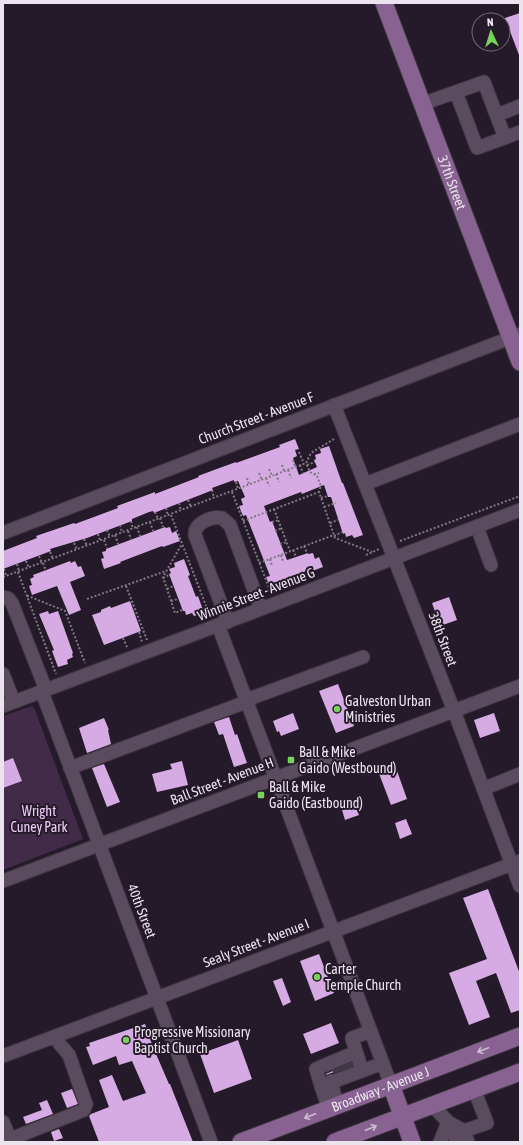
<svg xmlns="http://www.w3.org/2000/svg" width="523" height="1145" viewBox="0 0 523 1145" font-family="'Asap Condensed',sans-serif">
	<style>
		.green { fill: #422b49 }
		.building { fill: #d6aae3 }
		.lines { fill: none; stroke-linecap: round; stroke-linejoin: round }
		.minor-tunnel { stroke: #433846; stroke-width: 13; stroke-dasharray: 13 6; stroke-linecap: butt }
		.minor-casing { stroke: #3f3641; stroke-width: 15 }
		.major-casing { stroke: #3f3641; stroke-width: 19 }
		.path { stroke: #817884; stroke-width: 2; stroke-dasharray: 2 2; stroke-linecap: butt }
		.minor { stroke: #5a4c5e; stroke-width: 13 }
		.major { stroke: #886392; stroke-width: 17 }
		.oneway { stroke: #cdbdd2 }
		.poi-dot { fill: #77d259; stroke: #251a29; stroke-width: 1.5 }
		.labels { text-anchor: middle; stroke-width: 4; stroke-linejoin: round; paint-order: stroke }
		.street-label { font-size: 14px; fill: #ebe3ed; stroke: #251a29 }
		.poi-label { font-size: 14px; fill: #ebe3ed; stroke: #251a29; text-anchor: start }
		.park-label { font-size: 14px; fill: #f2cefc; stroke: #251a29 }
	</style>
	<rect width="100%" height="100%" fill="#251a29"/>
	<path class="green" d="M32,706L35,710L83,839L3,870V716Z"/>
	<path class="building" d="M520,13V55H519L505,18Z
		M295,439L299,449L295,450L297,456L293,458L299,475L317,467L314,460L316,459L315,455L321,453L320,449L329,446L342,483H343L363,535L354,538L352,535L346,537L345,533L343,534L331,497H328L324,485L302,494L301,492L264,506L270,522L272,521L287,560L308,553V554L313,553L315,559L319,557L323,567L307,573L306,571L285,579L286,581L270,587L266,577L270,576L246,515L243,516L239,506L243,505L241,499L245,497L238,481L234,482V480L212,488L213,490L154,513L153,511L149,512L132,519V521L87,538L50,549L51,551L3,569V551L37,538L36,536L74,523L75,524L118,508L117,506L155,492V494L199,477L198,476L214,470L236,462V463L280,447L279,445Z
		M165,527L166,528L170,527L172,533L176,531L180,541L163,547L162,546L120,562L121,563L104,569L101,559L104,558L102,552L106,551V549Z
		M184,559L190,575L188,576L196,597L198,596L204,613L194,616L192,613L186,615L185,611H183L169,574L171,573L169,569L175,567L174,563Z
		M70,561L71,563L75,561L78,567L81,566L85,576L70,582L81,610L69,615L57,586L32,595L29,586L32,585L30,579L34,577L33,575Z
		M449,597L457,620L440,626L432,603Z
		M130,601L141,631L104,645L92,615L101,612V610L110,606L111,608Z
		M48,611L49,614L58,611L73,653L72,654L73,657L67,660L68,664L58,667L52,651L54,650L39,614Z
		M338,684L354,726L336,733L319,691Z
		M293,713L299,729L281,736L279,731L277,732L273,721Z
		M494,713L500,731L480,738L474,720Z
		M229,717L235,735L237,734L247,763L234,767L223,734L219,735L214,722Z
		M104,718L109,730H108L111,744L87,753L79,728Z
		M13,758L22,781L3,788V762Z
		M182,761L188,785L157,792L152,774L172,769L170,764Z
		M104,764L120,802L107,807L92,768Z
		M387,768L388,771L396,768L407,799L391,805L378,771Z
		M355,805L359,815L345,820L342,810Z
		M406,819L412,834L400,839L395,823Z
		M488,889L520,974V1010L511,1013L496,973L476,981L490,1017L469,1025L449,973L487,959L463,898Z
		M319,954L334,993L315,1001L300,961Z
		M282,978L291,1002L283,1006L273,981Z
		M331,1023L339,1043L311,1054L303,1034Z
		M145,1024L153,1047L169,1084H170L193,1142H99L89,1116L91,1114L109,1107L99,1080L112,1075L123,1101L146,1093L132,1061L119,1065L116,1056L93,1065L86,1047L90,1046L89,1043Z
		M238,1040L252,1079L214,1093L200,1054Z
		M350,1063L351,1066L326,1075V1074Z
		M72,1089L78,1104L67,1108L61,1093Z
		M47,1100L53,1114L26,1124L23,1117L42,1110L39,1103Z
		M59,1129L63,1138L54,1141L51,1132Z"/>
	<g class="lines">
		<path class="minor-tunnel" d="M347,1060L351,1072
			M337,1064L341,1076"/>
		<g class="minor-casing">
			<path id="minor" d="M456,92L477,148L520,132
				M422,104L484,82L505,138
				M497,115L520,106
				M334,405L454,711L520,886
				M365,484L520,424
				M477,527L491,565
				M3,533L520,334
				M3,597L8,598L12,603L46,690
				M228,622L195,535C194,523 212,516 222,518L230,525L261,609
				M218,625L391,1085
				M3,674L14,702
				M42,692L211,1142
				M246,700L363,657
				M3,706L261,609L520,510
				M70,768L246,702
				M483,789L520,774
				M3,881L520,686
				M371,1031L352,1038L362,1071L383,1063
				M3,1056L520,861
				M331,1081L337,1105
				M321,1086L316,1069L356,1052
				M432,1105L448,1122L464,1131L487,1123L474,1089
				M329,1109L321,1086L362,1071
				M3,1122L11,1142
				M455,1137L464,1131L468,1142
				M3,1142L84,1110L86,1104L69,1055L59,1043L56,1036
				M440,1142L448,1122"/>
		</g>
		<g class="major-casing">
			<g id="major">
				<path id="s1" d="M384,3L520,362"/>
				<path d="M391,1085L412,1142"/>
				<path id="s2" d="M241,1142L520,1036"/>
				<path d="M335,1142L520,1072"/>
			</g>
		</g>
		<path class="path" d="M334,439L311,453L306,463L310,472L317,476L321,486L319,492L335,538L372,552
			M299,452L304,464
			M293,460L295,467
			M282,465L284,471
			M300,465L303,473
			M307,465L315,462
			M269,469L272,476
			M288,470L291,478
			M259,473L262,480
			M276,474L279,482
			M314,474L319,473
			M247,478L249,485
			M266,478L269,486
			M236,482L238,489
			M212,490L214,498
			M232,492L271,593
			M321,498L328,496
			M188,500L191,507
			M179,503L181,511
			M324,507L336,503
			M166,508L168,516
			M274,509L290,551
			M155,512L158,519
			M171,515L210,616
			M160,518L163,527
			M131,521L133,529
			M243,521L319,492
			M150,522L153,531
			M272,522L279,520
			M330,523L338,520
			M120,525L122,533
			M137,527L140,536
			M107,530L110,537
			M128,531L131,539
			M275,531L282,528
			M98,534L100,541
			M115,535L118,544
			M334,536L342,532
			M84,539L87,546
			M104,540L107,548
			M400,541L520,496
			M74,543L77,550
			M280,544L287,542
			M304,546L307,553
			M293,550L296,557
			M50,552L53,559
			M281,555L283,562
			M366,555L379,549
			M39,556L42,563
			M270,559L272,566
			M26,561L29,568
			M43,563L46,571
			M259,563L334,535
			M17,564L19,571
			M4,569L6,576
			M18,572L56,674
			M3,577L306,463
			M163,578L169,575
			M126,586L147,640
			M167,589L173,586
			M27,596H28L65,611L85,663
			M87,599L166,571
			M171,601L178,599
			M182,610L175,613L163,577L180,547L183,545
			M139,632L142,642
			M123,638L127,647"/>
		<use href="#minor" class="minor"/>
		<use href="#major" class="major"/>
	</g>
	<defs><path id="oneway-shaft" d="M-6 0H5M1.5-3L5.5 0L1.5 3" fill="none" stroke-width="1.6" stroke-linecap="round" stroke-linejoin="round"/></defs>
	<g class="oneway">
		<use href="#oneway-shaft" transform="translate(483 1050) rotate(159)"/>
		<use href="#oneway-shaft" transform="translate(310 1116) rotate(159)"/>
		<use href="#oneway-shaft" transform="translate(371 1128) rotate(-21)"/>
	</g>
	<g class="poi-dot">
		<circle cx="337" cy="709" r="4"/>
		<rect x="287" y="756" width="8" height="8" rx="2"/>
		<rect x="257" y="791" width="8" height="8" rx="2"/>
		<circle cx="317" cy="977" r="4"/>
		<circle cx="126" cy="1040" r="4"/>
	</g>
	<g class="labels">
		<g class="street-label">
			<text dy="5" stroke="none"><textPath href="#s1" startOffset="192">37th Street</textPath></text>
			<text transform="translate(256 418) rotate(-21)" y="5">Church Street - Avenue F</text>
			<text transform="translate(256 594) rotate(-21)" y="5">Winnie Street - Avenue G</text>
			<text transform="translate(443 639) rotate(69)" y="5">38th Street</text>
			<text transform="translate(222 781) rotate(-21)" y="5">Ball Street - Avenue H</text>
			<text transform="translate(142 911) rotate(69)" y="5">40th Street</text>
			<text transform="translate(256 943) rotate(-21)" y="5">Sealy Street - Avenue I</text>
			<text dy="5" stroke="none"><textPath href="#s2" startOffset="149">Broadway - Avenue J</textPath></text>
		</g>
		<g class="poi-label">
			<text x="345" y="706">Galveston Urban<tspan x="345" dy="16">Ministries</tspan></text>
			<text x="299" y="757">Ball &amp; Mike<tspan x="299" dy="16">Gaido (Westbound)</tspan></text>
			<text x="269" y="792">Ball &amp; Mike<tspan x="269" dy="16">Gaido (Eastbound)</tspan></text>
			<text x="325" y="974">Carter<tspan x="325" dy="16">Temple Church</tspan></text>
			<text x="134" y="1037">Progressive Missionary<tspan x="134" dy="16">Baptist Church</tspan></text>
		</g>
		<g class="park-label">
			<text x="39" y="816">Wright<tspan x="39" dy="16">Cuney Park</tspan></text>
		</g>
	</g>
	<rect width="523" height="1145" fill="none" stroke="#ebe3ed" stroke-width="8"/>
	<g transform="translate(491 32) rotate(356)"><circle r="19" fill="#251a29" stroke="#746a77"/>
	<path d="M0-3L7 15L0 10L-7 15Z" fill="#77d259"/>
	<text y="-6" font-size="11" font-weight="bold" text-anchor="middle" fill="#ebe3ed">N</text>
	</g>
</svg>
